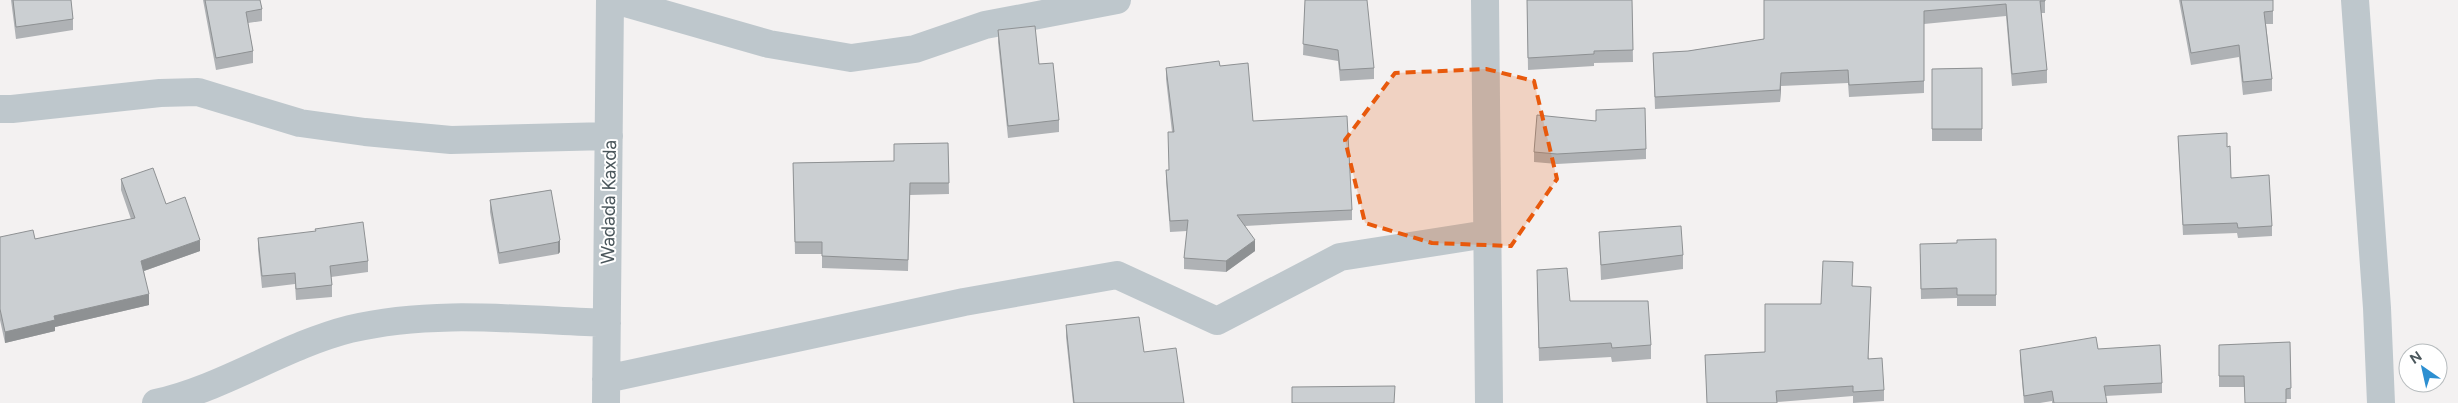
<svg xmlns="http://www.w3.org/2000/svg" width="2458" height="403" viewBox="0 0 2458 403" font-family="Figtree,sans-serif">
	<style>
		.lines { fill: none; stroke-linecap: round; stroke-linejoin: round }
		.minor { stroke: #bec7cc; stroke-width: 28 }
		.wall { fill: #afb2b5 }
		.shaded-wall { fill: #8e9193 }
		.building { fill: #cbcfd2; stroke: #8e9193 }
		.marked { fill: #e8590c; fill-opacity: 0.2; stroke: #e8590c; stroke-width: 4; stroke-dasharray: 10 6; stroke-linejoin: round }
		.labels { text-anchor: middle; stroke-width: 4; stroke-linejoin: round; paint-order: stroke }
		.street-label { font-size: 19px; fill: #4b575c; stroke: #fff }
	</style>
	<rect width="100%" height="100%" fill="#f3f1f1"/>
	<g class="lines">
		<path class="minor" d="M615,0L769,44L851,58L915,49L985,25L1117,0
			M1485,0L1489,403
			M2355,0L2377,308L2381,403
			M0,109H12L160,93L198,92L300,123L365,132L451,140L609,136
			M606,379L964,302L1117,275L1217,321L1340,257L1487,234
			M156,403C224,388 283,346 350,329C433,309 522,320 607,323
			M606,403L610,0"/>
	</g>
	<path class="wall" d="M11,0H71L73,19V30L16,39Z
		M203,0H260L262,9V21L248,23L253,51V63L216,70Z
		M1305,0L1374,68V79L1340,81L1338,61L1303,55Z
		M1527,0H1632L1633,62L1594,63V66L1528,70Z
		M1764,0H2045V13H2041L2047,70V83L2012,86L2006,16L1924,24V93L1849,97L1848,83L1781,86L1780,102L1655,109L1653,53L1688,51L1764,39Z
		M2179,0H2273V24H2266L2272,79V91L2243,95L2239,57L2191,65Z
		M998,30L1039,64L1059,120V132L1008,138L998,42Z
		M1220,66L1253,121L1352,210V220L1245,226L1255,251L1226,272L1184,269V258L1187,231L1170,232L1166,181V170H1169L1172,132L1166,79V68Z
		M1982,68V141H1932V69Z
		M1596,110L1646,149V159L1557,164L1534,162V152L1596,121Z
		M2178,136L2227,147L2231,178L2272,226V236L2238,238L2237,233L2183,235Z
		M948,143L949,194L910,195L908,271L822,268V254H795L793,163L894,161Z
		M121,179L166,204L200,251L144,271L149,305L55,327V331L5,343L0,320V237L35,239L131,219L121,190Z
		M551,190L560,252L558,254L499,264L490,212V200Z
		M1599,232L1683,255V269L1601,280Z
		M258,238L368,261V272L331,277L332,285V297L296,300L295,284L262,288L258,249Z
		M1996,239V306H1957V298L1921,299L1920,254L1957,243Z
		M1537,283L1651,345V359L1612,362L1611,357L1539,361Z
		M1852,286L1869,359L1884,390V401L1853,403V396L1777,402V403H1707L1705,355L1765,352L1821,304Z
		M1066,325L1144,352L1184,403H1073L1066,337Z
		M2290,342L2291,399H2286L2244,387H2219V345Z
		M2098,349L2162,383V393L2105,396L2107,403H2052V401L2040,403H2024L2020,360V350Z"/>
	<path class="shaded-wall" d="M1781,73V86L1780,102V90Z
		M200,240V251L141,272V261Z
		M560,240V252L558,254V242Z
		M1255,240V251L1226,272V261Z
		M149,294V305L55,327V331L5,343V332L54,316Z"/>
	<path class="building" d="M13,0H71L73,19L16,27Z
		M205,0H260L262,9L246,12L253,51L216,58Z
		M1305,0H1367L1374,68L1340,70L1338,50L1303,44Z
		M1527,0H1632L1633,50L1594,51V54L1528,58Z
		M1764,0H2045V1H2040L2047,70L2012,74L2006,4L1924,11V81L1849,85L1848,70L1781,73L1780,90L1655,97L1653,53L1688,51L1764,39Z
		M2181,0H2273V11L2264,12L2272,79L2243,82L2239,45L2191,53Z
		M1035,26L1039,64L1053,63L1059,120L1008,126L998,30Z
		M1219,61L1220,66L1248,63L1253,121L1347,116L1352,210L1237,215L1255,240L1226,261L1184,258L1188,220L1170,221L1166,170H1169L1168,132H1174L1166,68Z
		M1982,68V129H1932V69Z
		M1645,108L1646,149L1557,154L1534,152L1537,115L1596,121V110Z
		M2227,133V147L2230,146L2231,178L2269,175L2272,226L2238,228L2237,223L2183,225L2178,136Z
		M948,143L949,183H910L908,260L822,256V242H795L793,163L894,161V144Z
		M153,168L166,204L185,197L200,240L141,261L149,294L54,316L55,320L5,332L0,309V237L33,230L35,239L135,218L121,179Z
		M551,190L560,240L558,242L499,253L490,200Z
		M363,222L368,261L330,266L332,285L296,289L295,273L262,276L258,238L316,231L315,229Z
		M1681,226L1683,255L1601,265L1599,232Z
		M1996,239V295H1957V288L1921,289L1920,244L1957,243V240Z
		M1823,261L1853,262L1852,286L1871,287L1868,359L1882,358L1884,390L1853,392V386L1776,391L1777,403H1707L1705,355L1765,352V304H1821Z
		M1567,268L1570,301H1648L1651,345L1612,348L1611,343L1539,348L1537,270Z
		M1139,317L1144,352L1176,348L1184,403H1074L1066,325Z
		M2096,337L2098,349L2160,345L2162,383L2104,386L2107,403H2054L2052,391L2024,396L2020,350Z
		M2290,342L2291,388L2286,389V403H2245L2244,376H2219V345Z
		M1395,386L1394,403H1292V387Z"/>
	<path class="marked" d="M1486,69L1534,81L1557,179L1511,246L1432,243L1365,223L1345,140L1395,73Z"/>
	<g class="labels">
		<g class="street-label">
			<text transform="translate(608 202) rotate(-89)" y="7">Wadada Kaxda</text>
		</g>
	</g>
	<g transform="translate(2423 368) rotate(326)"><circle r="24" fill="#ffffff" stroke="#b7bcbe"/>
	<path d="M0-4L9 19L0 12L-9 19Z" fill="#2d8fd1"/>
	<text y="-8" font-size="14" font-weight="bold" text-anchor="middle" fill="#4b575c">N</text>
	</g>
</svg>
